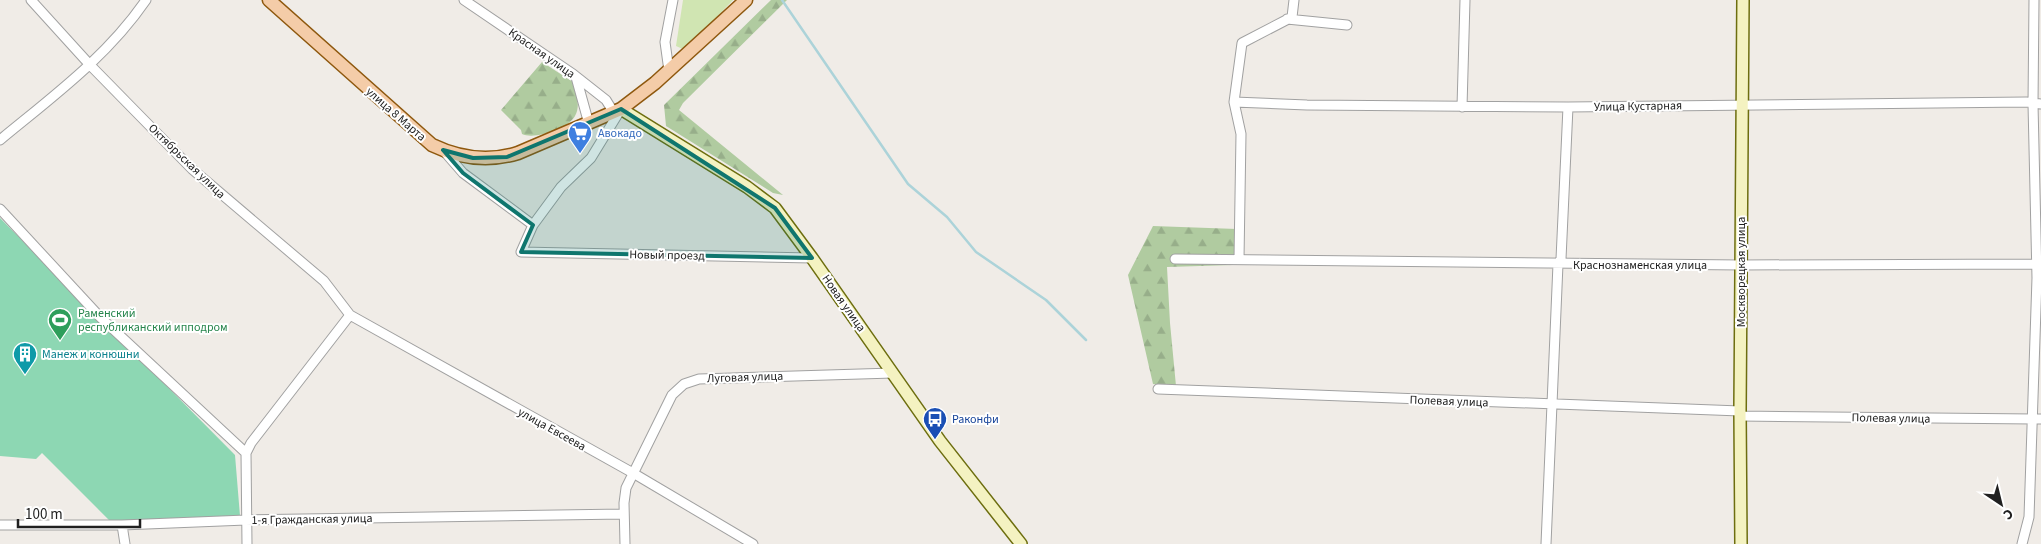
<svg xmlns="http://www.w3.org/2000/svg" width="2041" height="544" viewBox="0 0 2041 544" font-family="'Source Sans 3',sans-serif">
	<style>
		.grass { fill: #d0e5b2 }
		.forest { fill: url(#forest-firs) }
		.pitch { fill: #8dd7b3 }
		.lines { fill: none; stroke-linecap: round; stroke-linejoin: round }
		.stream { stroke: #acd3d9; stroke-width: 2.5 }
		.street-casing { stroke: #a1a1a1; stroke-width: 11 }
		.secondary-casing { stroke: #6d6e0f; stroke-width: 14 }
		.primary-casing { stroke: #8e580e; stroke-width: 15 }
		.street { stroke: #fff; stroke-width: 9 }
		.secondary { stroke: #f4f2c1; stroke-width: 11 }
		.primary { stroke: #f4cca8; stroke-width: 12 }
		.marked { fill: #0f766e; fill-opacity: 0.2; stroke: #0f766e; stroke-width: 4; stroke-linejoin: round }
		.labels { text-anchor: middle; stroke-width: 4; stroke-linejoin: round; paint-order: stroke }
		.street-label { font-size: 12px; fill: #202020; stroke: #fff }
		.shop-label { font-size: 12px; fill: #366cbe; stroke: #fff; text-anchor: start }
		.leisure-label { font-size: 12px; fill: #27864d; stroke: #fff; text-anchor: start }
		.culture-label { font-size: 12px; fill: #0d838f; stroke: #fff; text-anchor: start }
		.transit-label { font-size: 12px; fill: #164399; stroke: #fff; text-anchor: start }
	</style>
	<defs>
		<pattern id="forest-firs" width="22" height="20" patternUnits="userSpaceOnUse" patternTransform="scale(1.25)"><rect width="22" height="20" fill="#b0cba0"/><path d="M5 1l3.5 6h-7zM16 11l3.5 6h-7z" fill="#97ae8a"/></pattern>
	</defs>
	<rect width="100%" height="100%" fill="#f0ece7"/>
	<path class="grass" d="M683,0H733L685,50L676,46Z"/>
	<path class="forest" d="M771,0H787L683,103L679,110L783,195L773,193L666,126L664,105Z
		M542,62L573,82C576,94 581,105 575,116C568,129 534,140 522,134L521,130L501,110Z
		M1153,226L1237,229L1233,265L1167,267L1170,323L1176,386L1153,384L1128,275Z"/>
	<path class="pitch" d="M0,218L235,455L240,516L110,521L42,453L36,459L0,456Z"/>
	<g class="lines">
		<path class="stream" d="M782,0L908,184L947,217L976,252L1046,300L1086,340"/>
		<g class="street-casing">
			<path id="street" d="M31,0L90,65L192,169L324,281L350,315L633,473L753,544
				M464,0L573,74L606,100L614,113
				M1287,19L1347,25
				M669,71L665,42L673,0
				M576,77L589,124
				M1234,102L1307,105L1568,107L2026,102L2041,104
				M1462,107L1465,0
				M621,109L591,158L561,187L533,225L521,252L812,258
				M0,140C52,97 107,57 146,0
				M443,150L463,173L533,225
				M0,209L100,317L246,453L247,544
				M1175,259L1741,265L2041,264
				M1239,259L1241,134L1234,102L1242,43L1292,17L1294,0
				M1158,389L1740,411
				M1740,416L2041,419
				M246,453L251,443L350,315
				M0,525H122L246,520L623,514
				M122,525L125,544
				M625,544L624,503L626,488L672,395L684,384L699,379L893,373
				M1546,544L1558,264L1561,259L1568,107
				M2022,544L2029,517L2037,278L2033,104L2034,0"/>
		</g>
		<g class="secondary-casing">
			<path id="secondary" d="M621,109L747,187L775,208L812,258L940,441L1021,544
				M1741,544L1740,411L1743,0"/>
		</g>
		<g class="primary-casing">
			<path id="primary" d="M269,0L432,145C459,158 489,162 518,153L621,109L655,83L746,0"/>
		</g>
		<use href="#street" class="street"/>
		<use href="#secondary" class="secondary"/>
		<use href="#primary" class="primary"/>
	</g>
	<path class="marked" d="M621,109L775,208L812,258L521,252L533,225L463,173L443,150L473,158L507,157Z"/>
	<defs>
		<g id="supermarket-pin" transform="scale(1.25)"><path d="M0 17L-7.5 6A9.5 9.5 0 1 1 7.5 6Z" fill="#3f7fe0" stroke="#fff"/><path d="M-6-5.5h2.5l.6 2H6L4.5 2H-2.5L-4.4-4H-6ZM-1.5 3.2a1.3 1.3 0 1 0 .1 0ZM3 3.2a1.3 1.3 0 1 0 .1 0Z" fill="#fff"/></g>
		<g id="stadium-pin" transform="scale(1.25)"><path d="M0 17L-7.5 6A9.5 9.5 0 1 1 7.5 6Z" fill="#2e9e5b" stroke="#fff"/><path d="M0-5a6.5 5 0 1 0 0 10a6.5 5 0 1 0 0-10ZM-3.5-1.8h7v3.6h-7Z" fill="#fff"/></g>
		<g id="building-pin" transform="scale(1.25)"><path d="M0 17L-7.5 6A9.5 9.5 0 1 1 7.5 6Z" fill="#0f9aa8" stroke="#fff"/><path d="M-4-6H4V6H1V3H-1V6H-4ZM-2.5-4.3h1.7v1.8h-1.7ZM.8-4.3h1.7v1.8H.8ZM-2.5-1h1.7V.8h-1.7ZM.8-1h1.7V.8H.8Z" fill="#fff"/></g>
		<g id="bus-pin" transform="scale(1.25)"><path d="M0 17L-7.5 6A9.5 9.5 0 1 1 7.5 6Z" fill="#1a4fb4" stroke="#fff"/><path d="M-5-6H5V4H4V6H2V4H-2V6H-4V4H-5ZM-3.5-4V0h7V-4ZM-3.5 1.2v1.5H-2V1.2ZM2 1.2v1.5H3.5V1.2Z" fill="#fff"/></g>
	</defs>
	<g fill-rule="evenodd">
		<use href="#supermarket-pin" x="580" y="133"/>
		<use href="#stadium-pin" x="60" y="320"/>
		<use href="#building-pin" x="25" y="354"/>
		<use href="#bus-pin" x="935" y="419"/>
	</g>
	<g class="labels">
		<g class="street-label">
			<text transform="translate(542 53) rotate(35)" y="4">Красная улица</text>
			<text transform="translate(1638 106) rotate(-1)" y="4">Улица Кустарная</text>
			<text transform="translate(396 114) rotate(41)" y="4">улица 8 Марта</text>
			<text transform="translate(187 161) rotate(44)" y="4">Октябрьская улица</text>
			<text transform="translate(667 255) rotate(1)" y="4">Новый проезд</text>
			<text x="1640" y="269">Краснознаменская улица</text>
			<text transform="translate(1741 272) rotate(-90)" y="4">Москворецкая улица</text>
			<text transform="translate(844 303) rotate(55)" y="4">Новая улица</text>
			<text transform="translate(745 377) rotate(-2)" y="4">Луговая улица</text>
			<text transform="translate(1449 401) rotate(2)" y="4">Полевая улица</text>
			<text transform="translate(1891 418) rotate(1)" y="4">Полевая улица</text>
			<text transform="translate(552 429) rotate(29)" y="4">улица Евсеева</text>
			<text transform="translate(312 519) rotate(-1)" y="4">1-я Гражданская улица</text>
		</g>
		<g class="shop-label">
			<text x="598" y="137">Авокадо</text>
		</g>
		<g class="leisure-label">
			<text x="78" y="317">Раменский<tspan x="78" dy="14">республиканский ипподром</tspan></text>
		</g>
		<g class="culture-label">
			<text x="42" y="358">Манеж и конюшни</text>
		</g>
		<g class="transit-label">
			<text x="952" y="423">Раконфи</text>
		</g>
	</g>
	<g transform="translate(2001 504) rotate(145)" stroke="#ffffff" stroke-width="4" paint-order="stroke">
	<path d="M0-4L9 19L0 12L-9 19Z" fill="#202020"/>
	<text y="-8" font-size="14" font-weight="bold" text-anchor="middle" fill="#202020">С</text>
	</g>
	<path d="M18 519v8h122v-8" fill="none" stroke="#202020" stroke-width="2.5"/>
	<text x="25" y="519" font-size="15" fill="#202020" stroke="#ffffff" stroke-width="4" paint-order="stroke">100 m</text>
</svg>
